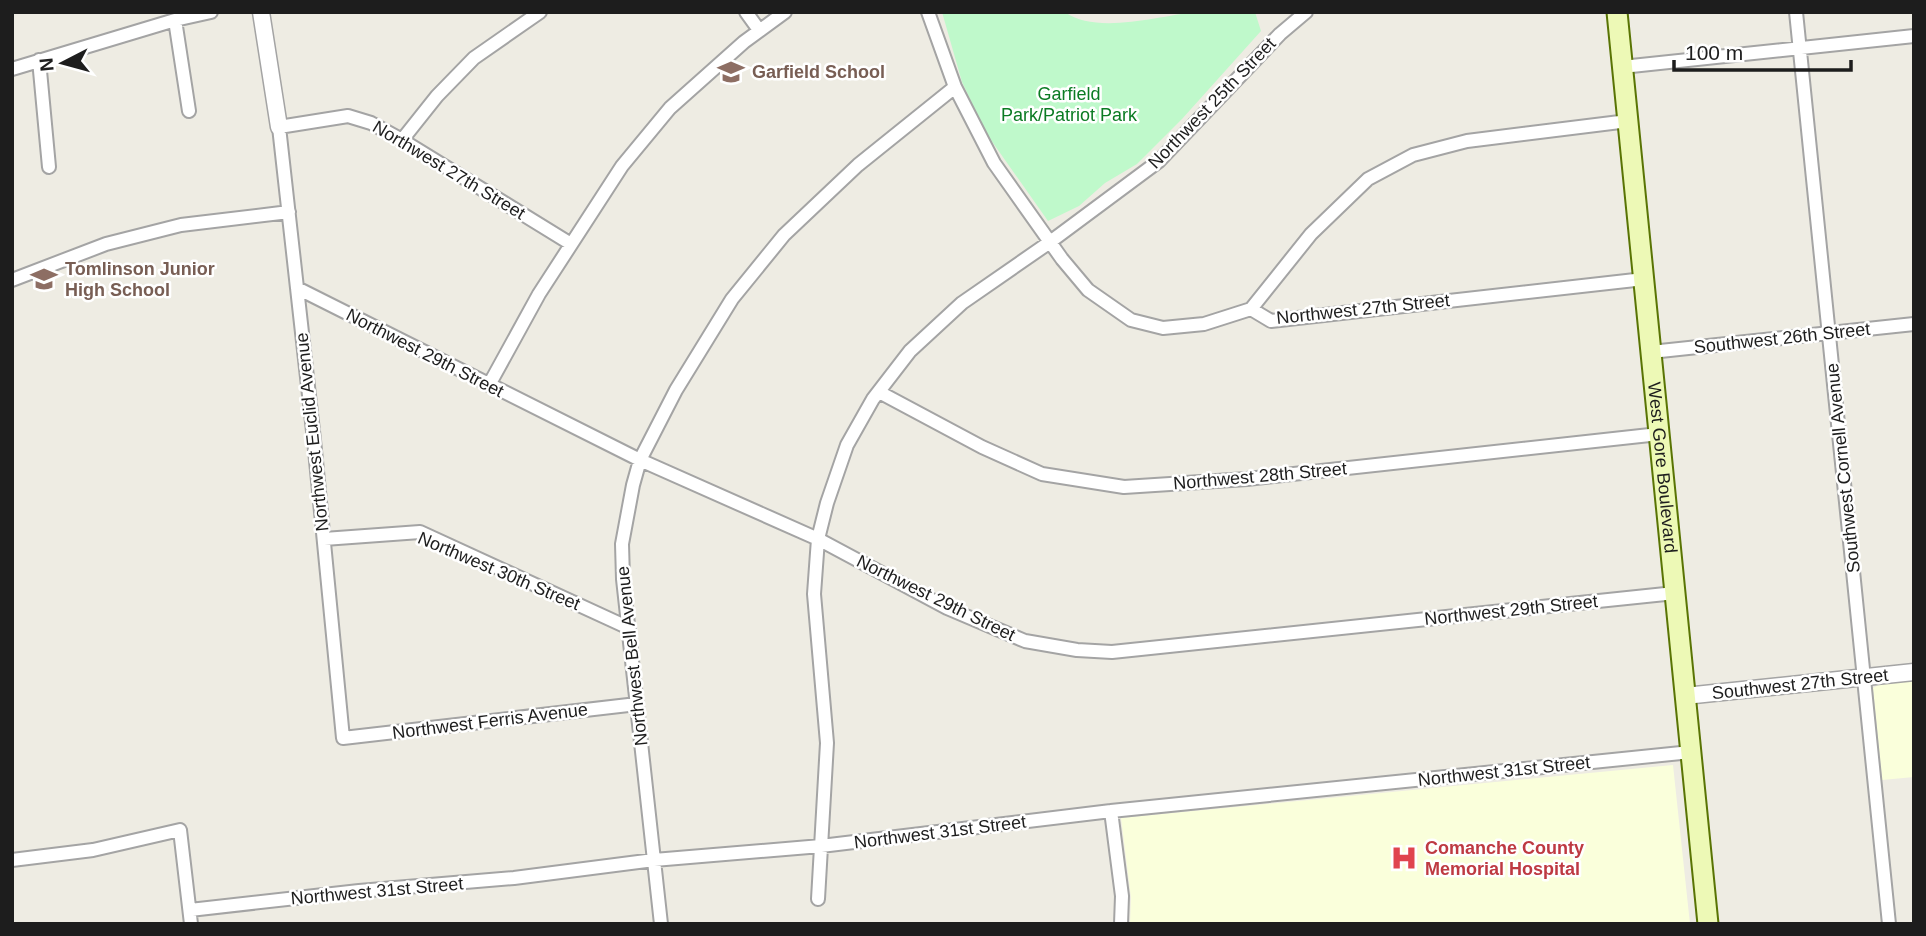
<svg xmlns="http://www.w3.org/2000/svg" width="1926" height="936" viewBox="0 0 1926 936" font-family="Arial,sans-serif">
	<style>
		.education { fill: #faffdb }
		.park { fill: #bff9cb }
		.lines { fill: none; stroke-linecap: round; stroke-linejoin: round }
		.minor-casing { stroke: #a4a4a4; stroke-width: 16 }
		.tertiary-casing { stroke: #a4a4a4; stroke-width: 19 }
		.secondary-casing { stroke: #597404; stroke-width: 23 }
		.minor { stroke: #fff; stroke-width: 12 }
		.tertiary { stroke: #fff; stroke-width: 16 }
		.secondary { stroke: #edf9b6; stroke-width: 19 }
		.labels { text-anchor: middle; stroke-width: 5; stroke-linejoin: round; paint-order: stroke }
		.education-label { font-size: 18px; font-weight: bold; fill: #785e54; stroke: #fff; text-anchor: start }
		.park-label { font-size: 18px; fill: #0b7b23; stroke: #fff }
		.street-label { font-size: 18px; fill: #1d1d1d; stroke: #fff }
		.health-label { font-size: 18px; font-weight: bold; fill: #be3a42; stroke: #fff; text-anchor: start }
	</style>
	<rect width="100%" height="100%" fill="#eeece3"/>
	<path class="education" d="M1914,681V777L1882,780L1873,688L1880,684Z
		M1673,765L1690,924H1130L1131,898L1121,818Z"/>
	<path class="park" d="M942,12H1065C1096,35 1159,16 1195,12C1215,11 1235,12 1255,12L1261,31L1182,119L1137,164L1105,183L1079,206L1048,221L986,133L962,82Z"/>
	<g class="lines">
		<g class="minor-casing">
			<path id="minor" d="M746,12L759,30
				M928,12L955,87L994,163L1062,259L1088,290L1131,320L1163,328L1204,324L1251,309L1271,321L1644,279
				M1796,12L1889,924
				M175,20L189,111
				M39,60L49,167
				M1622,67L1914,36
				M12,69L175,20L211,12
				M402,140L437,96L474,58L540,12
				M571,244L402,140L371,123L348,116L279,127L314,440L343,738L637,704
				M12,280L106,244L181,225L289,212
				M297,288L640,460L818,539L947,608L1025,641L1077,650L1112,652L1675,593
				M1251,309L1311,234L1368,179L1413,155L1467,141L1628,121
				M1651,352L1914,324
				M489,385L539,294L622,166L670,108L744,42L785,12
				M879,392L982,447L1042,474L1124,487L1247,479L1659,434
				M324,539L420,532L629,628
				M1111,811L1122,896L1121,924
				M12,860L93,850L180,830L191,924
				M818,899L827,743L814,594L818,539L827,503L847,445L873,399L910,351L962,303L1050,242L1159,161L1280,34L1306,12
				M190,910L359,891L514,878L654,860L821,846L1111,811L1691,752
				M661,924L623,579L622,544L633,485L640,460L676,390L732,299L784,235L858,165L955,87"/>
		</g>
		<g class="tertiary-casing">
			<path id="tertiary" d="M261,12L279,127
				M1685,696L1914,672"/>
		</g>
		<g class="secondary-casing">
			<g id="secondary">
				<path id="s1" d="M1617,12L1708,924"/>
			</g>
		</g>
		<use href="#minor" class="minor"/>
		<use href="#tertiary" class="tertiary"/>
		<use href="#secondary" class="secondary"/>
	</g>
	<defs>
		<g id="school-bare" transform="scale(2.1)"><path d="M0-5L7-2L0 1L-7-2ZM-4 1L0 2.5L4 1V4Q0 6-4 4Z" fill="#8d6e63" stroke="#fff" stroke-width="2.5" paint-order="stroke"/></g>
		<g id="hospital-bare" transform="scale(2.1)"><path d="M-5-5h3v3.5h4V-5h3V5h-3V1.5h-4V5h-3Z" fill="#e0444e" stroke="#fff" stroke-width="2.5" paint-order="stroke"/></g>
	</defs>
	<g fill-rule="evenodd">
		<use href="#school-bare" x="731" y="72"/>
		<use href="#school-bare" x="44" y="279"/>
		<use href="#hospital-bare" x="1404" y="858"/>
	</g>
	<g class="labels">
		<g class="education-label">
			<text x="752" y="78">Garfield School</text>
			<text x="65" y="275">Tomlinson Junior<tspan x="65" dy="21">High School</tspan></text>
		</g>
		<g class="park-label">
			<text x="1069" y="100">Garfield<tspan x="1069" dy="21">Park/Patriot Park</tspan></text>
		</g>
		<g class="street-label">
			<text transform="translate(1212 103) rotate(-46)" y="6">Northwest 25th Street</text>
			<text transform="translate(449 170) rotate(31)" y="6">Northwest 27th Street</text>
			<text transform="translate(1363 309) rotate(-6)" y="6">Northwest 27th Street</text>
			<text transform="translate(1782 338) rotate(-6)" y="6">Southwest 26th Street</text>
			<text transform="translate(425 353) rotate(27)" y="6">Northwest 29th Street</text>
			<text transform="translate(312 432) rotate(-96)" y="6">Northwest Euclid Avenue</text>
			<text dy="6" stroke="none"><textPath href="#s1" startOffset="458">West Gore Boulevard</textPath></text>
			<text transform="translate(1843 468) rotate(-96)" y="6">Southwest Cornell Avenue</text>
			<text transform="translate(1260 476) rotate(-5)" y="6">Northwest 28th Street</text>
			<text transform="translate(499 571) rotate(23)" y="6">Northwest 30th Street</text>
			<text transform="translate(936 598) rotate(26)" y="6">Northwest 29th Street</text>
			<text transform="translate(1511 610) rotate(-6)" y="6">Northwest 29th Street</text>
			<text transform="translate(632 656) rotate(-96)" y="6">Northwest Bell Avenue</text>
			<text transform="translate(1800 684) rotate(-6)" y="6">Southwest 27th Street</text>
			<text transform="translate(490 721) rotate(-7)" y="6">Northwest Ferris Avenue</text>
			<text transform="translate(1504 771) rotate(-6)" y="6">Northwest 31st Street</text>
			<text transform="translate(940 832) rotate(-7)" y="6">Northwest 31st Street</text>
			<text transform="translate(377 891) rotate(-5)" y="6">Northwest 31st Street</text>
		</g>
		<g class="health-label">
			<text x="1425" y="854">Comanche County<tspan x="1425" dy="21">Memorial Hospital</tspan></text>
		</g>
	</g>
	<rect width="1926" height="936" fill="none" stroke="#1d1d1d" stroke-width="28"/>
	<g transform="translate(63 63) rotate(264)" stroke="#ffffff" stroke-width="5" paint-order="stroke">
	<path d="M0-5L12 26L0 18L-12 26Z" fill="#1d1d1d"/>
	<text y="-10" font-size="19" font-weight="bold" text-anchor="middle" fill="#1d1d1d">N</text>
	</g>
	<path d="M1674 60v10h177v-10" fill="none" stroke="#1d1d1d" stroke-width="3.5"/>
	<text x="1685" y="60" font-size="21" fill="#1d1d1d" stroke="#ffffff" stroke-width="5" paint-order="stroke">100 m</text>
</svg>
